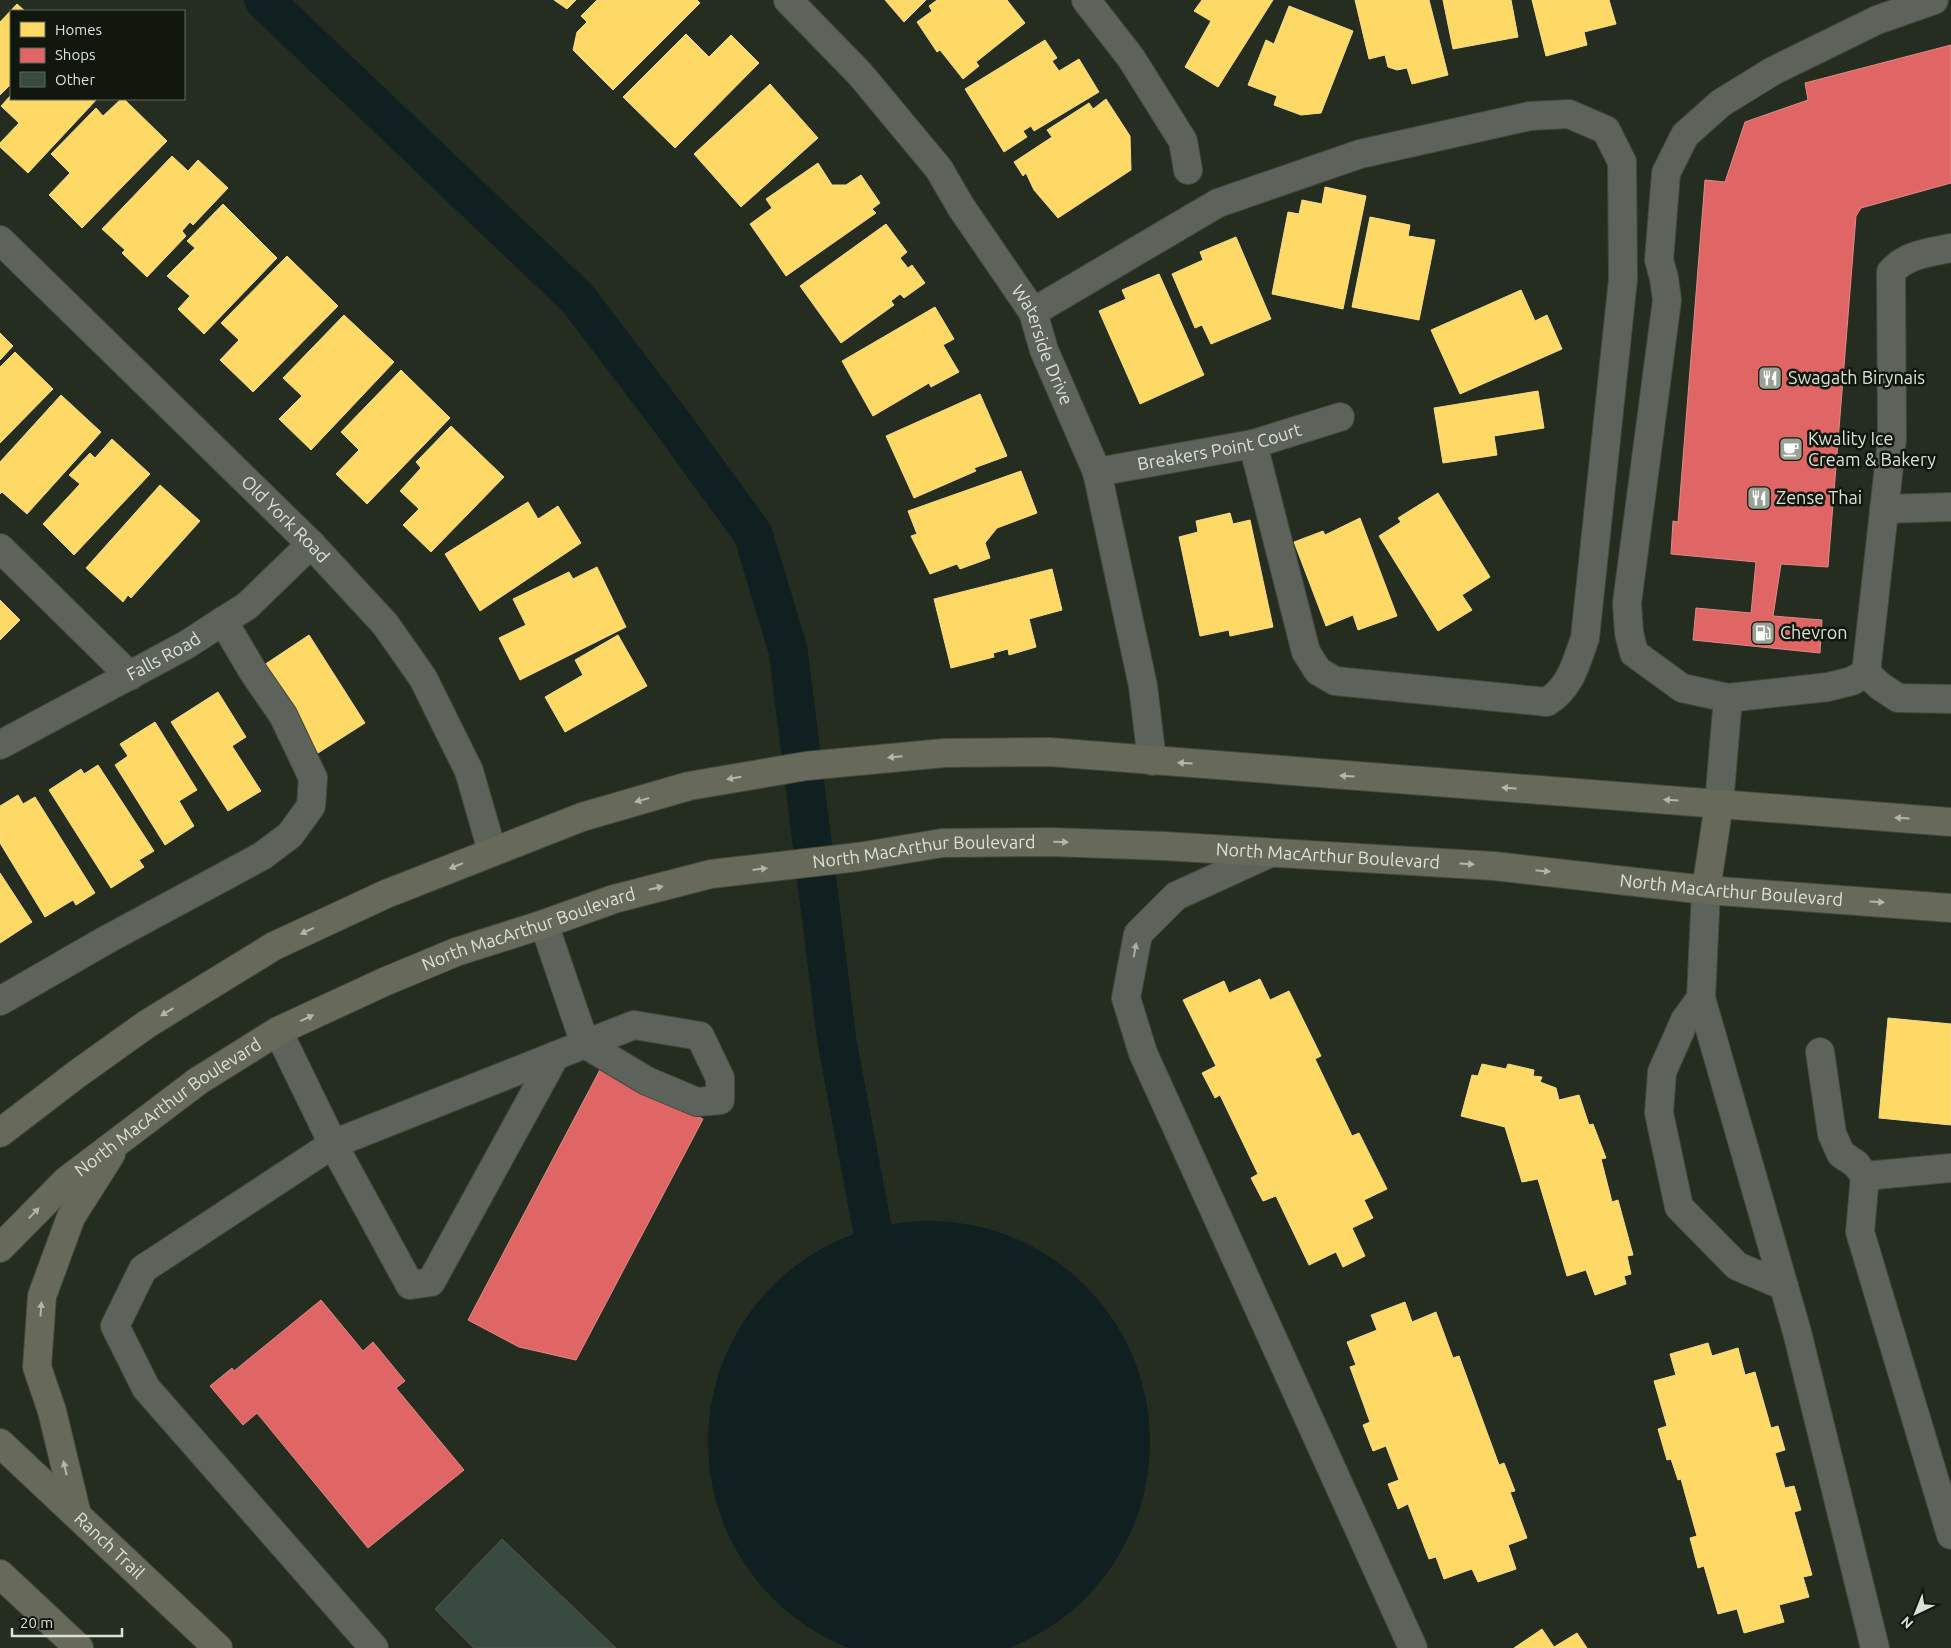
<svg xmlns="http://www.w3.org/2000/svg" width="1951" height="1648" viewBox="0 0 1951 1648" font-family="Ubuntu,sans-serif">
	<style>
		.water { fill: #101f1f }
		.homes { fill: #ffd966; stroke: #f4dc87 }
		.shops { fill: #e06666; stroke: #de8b87 }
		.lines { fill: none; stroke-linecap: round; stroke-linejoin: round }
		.canal { stroke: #101f1f; stroke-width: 39 }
		.building { fill: #394b40; stroke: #4d564e }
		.minor-casing { stroke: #42493e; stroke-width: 30 }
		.major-casing { stroke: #42493e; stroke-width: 30 }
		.minor { stroke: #5d625a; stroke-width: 28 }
		.major { stroke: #676a5b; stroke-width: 28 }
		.oneway { fill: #b1b8aa }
		.oneway2 { fill: #a7afa3 }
		.labels { text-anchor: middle; stroke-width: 5; stroke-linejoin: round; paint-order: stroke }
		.street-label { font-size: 18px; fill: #d9e2d4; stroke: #11170d }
		.poi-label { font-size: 18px; fill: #d9e2d4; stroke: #11170d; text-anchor: start }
	</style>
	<rect width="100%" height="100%" fill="#252c20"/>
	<path class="water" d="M708 1442a221 221 0 1 1 442 0a221 221 0 1 1-442 0Z"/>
	<path class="homes" d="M554,0H576L567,9Z
		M597,0H697L700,3L613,90L573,50L577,32L587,22L581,16Z
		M885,0H926L904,22Z
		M937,0H1007L1025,23L976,62L979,66L963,79L940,50L937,52L917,22L932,11L929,6Z
		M1202,0H1273L1218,87L1185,67L1211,21L1194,11Z
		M1355,0H1429L1448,75L1412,84L1407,68L1397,70L1388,67L1385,55L1369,59Z
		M1443,0H1511L1518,37L1453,49Z
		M1532,0H1609L1616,24L1584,32L1587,45L1546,56Z
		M17,4L25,11H11V84L0,95V22Z
		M1289,6L1353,31L1321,113L1301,115L1274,105L1277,96L1248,85L1266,40L1274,44Z
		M686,34L709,57L731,35L759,63L675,148L623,97Z
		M1045,40L1057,58L1052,61L1059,71L1079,59L1099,92L1034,131L1031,126L1023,131L1027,137L1004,152L965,89Z
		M770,84L818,138L741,207L694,154Z
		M11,95V99H97L28,173L0,147V143L19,123L1,106Z
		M121,99H124L167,141L82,228L49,195L70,173L51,154L96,108L103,116Z
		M1106,99L1130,136L1131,170L1058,218L1034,190L1026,173L1023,176L1014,162L1052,137L1047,130L1089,103L1093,109Z
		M172,156L188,171L198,160L228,188L193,225L190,222L182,231L186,236L147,277L122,253L125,250L102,229Z
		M818,163L832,185H846L861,175L880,203L872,209L876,213L786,276L750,224L772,208L766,199Z
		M1325,187L1366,196L1343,309L1272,294L1288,212L1299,214L1302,200L1322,204Z
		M223,204L277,258L204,334L178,309L190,296L167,276L195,248L187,241Z
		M1370,217L1410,225L1408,236L1435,240L1419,320L1352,307Z
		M886,224L907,252L900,258L908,268L912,265L925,283L904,298L900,294L891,301L894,305L841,343L800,286Z
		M1236,237L1271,319L1211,344L1202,325L1195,328L1172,274L1203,260L1200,252Z
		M287,256L338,306L253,392L220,360L239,340L221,323Z
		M1159,274L1204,375L1140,404L1099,311L1126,299L1122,290Z
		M1521,290L1535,321L1547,315L1562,349L1460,394L1431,330Z
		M935,307L954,339L943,345L959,372L931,387L929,383L873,416L842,361Z
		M344,315L394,362L311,450L279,419L302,396L283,378Z
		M0,333L13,346L0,360Z
		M15,352L53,389L0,443V367Z
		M401,370L450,418L367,504L336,474L359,450L341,432Z
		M1538,391L1544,428L1494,436L1497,455L1443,463L1434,408Z
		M980,394L1007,456L974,468L976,471L914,498L886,436Z
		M61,395L101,432L27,514L2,492L0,494V462Z
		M451,426L504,477L431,552L403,525L419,509L400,491L421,468L416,462Z
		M112,439L150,474L74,555L43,524L80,484L69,475L90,453L95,458Z
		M1021,471L1037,513L997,528L985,543L990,558L960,569L957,564L930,574L911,536L917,534L908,511Z
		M160,485L200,521L131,598L128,595L123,602L86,568Z
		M1438,493L1490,577L1462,595L1472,610L1438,631L1379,536L1401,522L1398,518Z
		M528,502L538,519L558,506L581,543L480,611L445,554Z
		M1230,513L1233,524L1250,520L1273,627L1230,636L1229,630L1200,636L1179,537L1198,532L1196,521Z
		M1360,518L1397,616L1358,630L1353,615L1326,626L1294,542L1323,531L1325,535Z
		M597,567L626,627L520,680L499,638L526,625L513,599L569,572L573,579Z
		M1052,569L1062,610L1029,619L1036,647L1009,655L1008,649L993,653L994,657L951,668L934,599Z
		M0,600L20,620L0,640Z
		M309,635L365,723L318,753L264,665Z
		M618,635L647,686L565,732L545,697L583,675L575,660Z
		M218,692L246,737L232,746L261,791L228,811L171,722Z
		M155,722L197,790L179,801L194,826L165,845L115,765L128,756L120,744Z
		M98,765L154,851L139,860L144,867L111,888L49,790L81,769L84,774Z
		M18,795L23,804L35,797L95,893L76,905L73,900L45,917L0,843V806Z
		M0,873L32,922L0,943Z
		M1260,979L1270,1000L1289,991L1321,1056L1315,1059L1352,1136L1359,1133L1387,1189L1364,1200L1373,1218L1352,1228L1365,1256L1343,1267L1336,1252L1309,1265L1276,1196L1263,1201L1251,1178L1258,1174L1220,1095L1215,1098L1202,1073L1216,1066L1183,1000L1224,981L1229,993Z
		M1888,1018L1951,1024V1125L1879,1118Z
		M1482,1064L1506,1069L1508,1064L1534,1070L1533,1076L1542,1077L1540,1082L1556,1088L1559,1100L1579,1095L1589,1125L1593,1124L1606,1158L1601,1159L1612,1202L1618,1200L1633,1255L1627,1256L1631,1274L1624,1276L1626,1284L1595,1295L1586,1270L1567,1276L1538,1179L1522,1182L1505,1127L1461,1116L1472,1075L1478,1076Z
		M1405,1302L1412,1322L1436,1312L1453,1358L1459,1356L1499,1465L1504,1463L1515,1491L1510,1492L1527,1538L1508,1545L1516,1569L1478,1582L1472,1569L1444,1579L1436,1557L1429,1559L1408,1504L1398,1509L1388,1484L1399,1480L1386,1446L1373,1451L1363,1425L1370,1422L1350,1367L1356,1365L1347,1342L1377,1330L1371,1315Z
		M1708,1343L1712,1356L1738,1348L1745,1375L1755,1372L1771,1428L1778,1426L1785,1450L1775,1453L1785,1488L1794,1486L1801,1510L1794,1512L1812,1575L1803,1577L1809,1597L1779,1605L1784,1622L1744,1633L1737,1609L1718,1614L1704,1566L1698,1568L1690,1538L1697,1536L1681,1479L1678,1480L1671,1459L1667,1460L1658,1429L1667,1426L1654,1381L1676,1375L1670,1354Z
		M1542,1629L1554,1647L1577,1633L1587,1648H1514Z"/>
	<path class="shops" d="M1951,45V183L1861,208L1856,216L1828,567L1781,564L1773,616L1822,620L1820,653L1693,640L1696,608L1751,613L1756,562L1671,554L1673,521L1678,522L1705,180L1725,182L1745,122L1808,100L1805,83Z
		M602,1066L703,1119L576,1360L519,1347L468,1320Z
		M321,1300L363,1351L373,1342L405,1381L396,1388L464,1470L368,1548L257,1413L243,1425L210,1386L232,1368L234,1371Z"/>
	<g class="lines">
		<path class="canal" d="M264,0L578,299L670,420L753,534L788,650L837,1042L882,1280"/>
	</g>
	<path class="building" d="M502,1539L616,1648H474L435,1609Z"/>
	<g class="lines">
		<g class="minor-casing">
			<g id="minor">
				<path id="s1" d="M788,0L860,74L939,169L961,207L1033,312L1044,350L1097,472L1143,686L1152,761"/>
				<path d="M1086,0L1131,58L1183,141L1188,170"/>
				<path id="s2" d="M0,240L311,544L385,624L423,678L469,771L492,851"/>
				<path d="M1033,312L1218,203L1360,154L1530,116L1569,114L1606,130L1622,162L1623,279L1585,638C1576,663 1571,687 1547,702L1335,681L1318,671L1306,652L1253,444"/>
				<path id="s3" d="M1097,472L1253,444L1340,417"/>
				<path d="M1884,509L1951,507"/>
				<path d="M0,548L130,676"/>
				<path d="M1866,673L1852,681L1828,687L1728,698L1682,688L1634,653L1629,633L1627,603L1667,300L1664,278L1659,260L1666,173L1685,135L1721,103L1773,71L1877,20L1934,0"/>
				<path d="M1866,673L1892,439L1891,272C1907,254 1928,253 1951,248"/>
				<path d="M1866,673L1880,686L1898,698L1951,699"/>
				<path id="s4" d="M0,745L186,645L223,621L247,606L311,544"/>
				<path d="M1719,804L1728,698"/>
				<path d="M1270,853L1176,896L1138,934L1126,998L1143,1053L1413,1648"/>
				<path d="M1706,890L1701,998L1797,1332L1875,1648"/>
				<path d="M1701,998L1685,1020L1662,1072L1659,1113L1679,1207L1737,1266L1784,1286"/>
				<path d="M0,1001L106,940L262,856L290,835L311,806L313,778L283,715L254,673L223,621"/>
				<path d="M634,1025L700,1036L720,1078V1100L697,1102L647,1081L585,1044Z"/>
				<path d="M278,1031L333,1144L410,1285L431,1282L555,1056"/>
				<path d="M1820,1052L1832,1134L1841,1154L1856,1164L1865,1176L1860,1232L1951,1535"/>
				<path d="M1865,1176L1951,1168"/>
				<path d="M374,1648L146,1388L115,1326L143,1269L333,1144L585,1044L544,924"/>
			</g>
		</g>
		<g class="major-casing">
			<g id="major">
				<path d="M1706,890L1719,804"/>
				<path d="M0,1133L77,1074L147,1024L274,946L386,894L582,817L689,786L806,766L944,753L1050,752L1951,822"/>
				<path id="s5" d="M0,1248L66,1181L198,1081L278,1031L384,982L456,952L544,924L614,899L711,874L858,857L942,843L1051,842L1164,846L1494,866L1706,890L1951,908"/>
				<path id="s6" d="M0,1443L218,1648"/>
				<path d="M77,1515L52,1411L37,1367L42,1296L71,1217L111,1154"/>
				<path d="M0,1574L79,1648"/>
			</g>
		</g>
		<use href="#minor" class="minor"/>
		<use href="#major" class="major"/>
	</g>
	<defs><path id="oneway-solid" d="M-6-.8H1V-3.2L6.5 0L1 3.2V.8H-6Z" transform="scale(1.25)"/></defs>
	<g class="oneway">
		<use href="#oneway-solid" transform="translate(895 757) rotate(175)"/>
		<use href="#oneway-solid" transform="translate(1185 763) rotate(-176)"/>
		<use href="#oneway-solid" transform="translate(1347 776) rotate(-176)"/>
		<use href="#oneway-solid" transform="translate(734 778) rotate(170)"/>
		<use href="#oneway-solid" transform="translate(1509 788) rotate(-176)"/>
		<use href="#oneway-solid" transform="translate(642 800) rotate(164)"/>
		<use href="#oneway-solid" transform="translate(1671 800) rotate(-176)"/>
		<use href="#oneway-solid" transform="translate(1902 818) rotate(-176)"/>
		<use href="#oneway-solid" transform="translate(1061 842) rotate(2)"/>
		<use href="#oneway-solid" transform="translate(1467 864) rotate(3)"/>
		<use href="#oneway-solid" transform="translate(456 866) rotate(158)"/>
		<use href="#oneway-solid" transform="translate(760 869) rotate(-7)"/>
		<use href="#oneway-solid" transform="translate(1543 871) rotate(6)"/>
		<use href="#oneway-solid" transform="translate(656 888) rotate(-14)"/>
		<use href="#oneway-solid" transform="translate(1877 902) rotate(4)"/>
		<use href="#oneway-solid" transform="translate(307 931) rotate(155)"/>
		<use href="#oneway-solid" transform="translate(167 1012) rotate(149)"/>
		<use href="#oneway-solid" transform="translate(307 1018) rotate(-25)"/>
		<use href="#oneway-solid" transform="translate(34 1213) rotate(-46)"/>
		<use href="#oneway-solid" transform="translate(41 1309) rotate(-86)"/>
		<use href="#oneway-solid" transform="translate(65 1468) rotate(-103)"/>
	</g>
	<use class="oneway2" href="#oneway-solid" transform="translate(1135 950) rotate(-80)"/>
	<defs>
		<g id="restaurant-square" transform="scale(1.25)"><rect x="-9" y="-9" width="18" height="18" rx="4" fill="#9aa295" stroke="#11170d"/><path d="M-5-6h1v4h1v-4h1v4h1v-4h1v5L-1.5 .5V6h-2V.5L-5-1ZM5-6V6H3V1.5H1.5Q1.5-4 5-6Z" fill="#fff"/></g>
		<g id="cafe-square" transform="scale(1.25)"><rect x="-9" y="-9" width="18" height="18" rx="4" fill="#9aa295" stroke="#11170d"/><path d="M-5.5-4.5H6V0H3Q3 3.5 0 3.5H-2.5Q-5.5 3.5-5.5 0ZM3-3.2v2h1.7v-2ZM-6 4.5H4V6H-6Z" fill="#fff"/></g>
		<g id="fuel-square" transform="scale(1.25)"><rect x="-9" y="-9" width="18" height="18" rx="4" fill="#9aa295" stroke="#11170d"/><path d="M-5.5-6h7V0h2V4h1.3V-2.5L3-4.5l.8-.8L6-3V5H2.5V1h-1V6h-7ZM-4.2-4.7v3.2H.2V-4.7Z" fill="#fff"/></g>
	</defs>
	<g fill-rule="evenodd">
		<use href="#restaurant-square" x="1770" y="378"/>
		<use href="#cafe-square" x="1791" y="449"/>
		<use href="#restaurant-square" x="1759" y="498"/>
		<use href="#fuel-square" x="1763" y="633"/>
	</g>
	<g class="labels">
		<g class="street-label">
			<text dy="6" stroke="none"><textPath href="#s1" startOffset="432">Waterside Drive</textPath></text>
			<text dy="6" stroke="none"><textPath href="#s3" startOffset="125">Breakers Point Court</textPath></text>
			<text dy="6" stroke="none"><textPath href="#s2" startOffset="399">Old York Road</textPath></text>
			<text dy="6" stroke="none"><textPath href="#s4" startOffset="186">Falls Road</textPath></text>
			<text dy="6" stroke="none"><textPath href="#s5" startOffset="1030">North MacArthur Boulevard</textPath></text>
			<text dy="6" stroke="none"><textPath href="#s5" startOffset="1435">North MacArthur Boulevard</textPath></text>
			<text dy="6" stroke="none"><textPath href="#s5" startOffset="1840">North MacArthur Boulevard</textPath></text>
			<text dy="6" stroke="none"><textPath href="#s5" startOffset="625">North MacArthur Boulevard</textPath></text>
			<text dy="6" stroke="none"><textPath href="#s5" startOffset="220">North MacArthur Boulevard</textPath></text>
			<text dy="6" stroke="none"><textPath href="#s6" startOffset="150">Ranch Trail</textPath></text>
		</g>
		<g class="poi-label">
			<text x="1788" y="384">Swagath Birynais</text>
			<text x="1808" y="445">Kwality Ice<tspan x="1808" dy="21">Cream &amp; Bakery</tspan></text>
			<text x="1776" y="504">Zense Thai</text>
			<text x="1780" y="639">Chevron</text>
		</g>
	</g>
	<rect x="10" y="10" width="175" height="90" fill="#11170d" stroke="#61685d"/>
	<rect x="20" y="22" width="25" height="15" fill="#ffd966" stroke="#61685d"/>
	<text x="55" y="35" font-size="15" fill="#d9e2d4">Homes</text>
	<rect x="20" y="48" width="25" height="15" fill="#e06666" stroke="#61685d"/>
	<text x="55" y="60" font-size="15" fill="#d9e2d4">Shops</text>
	<rect x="20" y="72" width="25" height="15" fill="#394b40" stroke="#61685d"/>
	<text x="55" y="85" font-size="15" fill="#d9e2d4">Other</text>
	<g transform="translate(1916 1613) rotate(223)" stroke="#11170d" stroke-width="4" paint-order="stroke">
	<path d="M0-4L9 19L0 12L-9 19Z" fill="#d9e2d4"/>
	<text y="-8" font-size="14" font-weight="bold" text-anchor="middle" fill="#d9e2d4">N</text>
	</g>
	<path d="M12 1628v8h110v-8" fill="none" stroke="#d9e2d4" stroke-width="2.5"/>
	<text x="20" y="1628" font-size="15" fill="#d9e2d4" stroke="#11170d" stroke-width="4" paint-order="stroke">20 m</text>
</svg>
